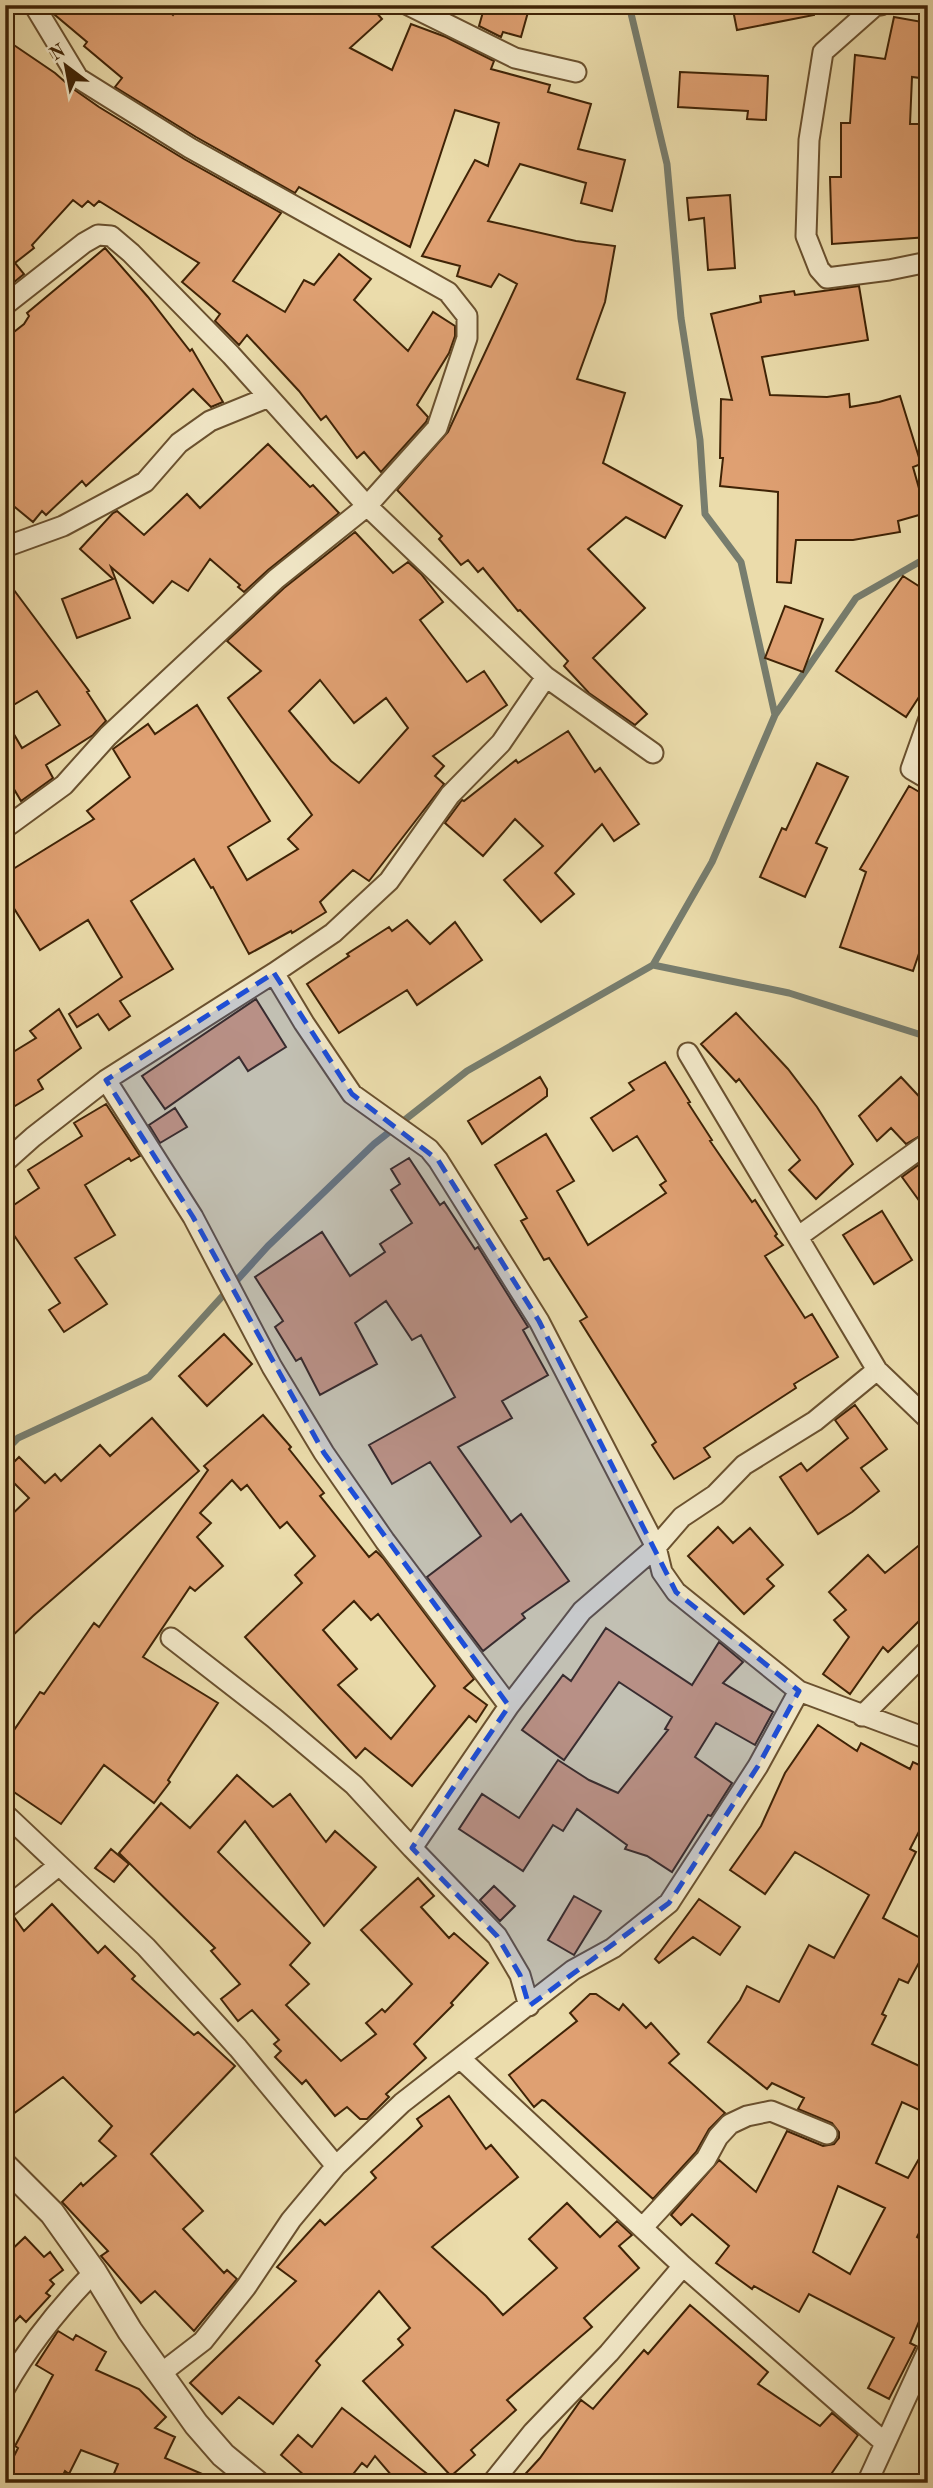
<svg xmlns="http://www.w3.org/2000/svg" width="933" height="2488" viewBox="0 0 933 2488" font-family="'Old Standard TT',serif">
	<style>
		.lines { fill: none; stroke-linecap: round; stroke-linejoin: round }
		.stream { stroke: #777d6e; stroke-width: 7 }
		.building { fill: #dfa072; stroke: #3f2306; stroke-width: 2; fill-rule: evenodd }
		.minor-casing { stroke: #6a512f; stroke-width: 23 }
		.tertiary-casing { stroke: #6a512f; stroke-width: 28 }
		.minor { stroke: #f2e8c8; stroke-width: 19 }
		.tertiary { stroke: #f2e8c8; stroke-width: 24 }
		.marked { fill: #1d4ed8; fill-opacity: 0.2; stroke: #1d4ed8; stroke-width: 5; stroke-dasharray: 14 9; stroke-linejoin: round }
	</style>
	<rect width="100%" height="100%" fill="#ebdcab"/>
	<filter id="stains"><feTurbulence type="fractalNoise" baseFrequency=".00286" numOctaves="4"/><feColorMatrix values="0 0 0 0 .2 0 0 0 0 .09 0 0 0 0 .02 0 0 0 .5 -.17"/></filter>
	<radialGradient id="worn" r=".72"><stop offset=".6" stop-color="#630" stop-opacity="0"/><stop offset="1" stop-color="#630" stop-opacity=".3"/></radialGradient>
	<g class="lines">
		<path class="stream" d="M629,5L667,164L681,318L700,440L705,514L741,562L775,715
			M653,965L789,993L928,1037
			M5,1451L18,1438L149,1377L268,1246L374,1144L467,1071L653,965L712,862L775,715L856,598L928,557"/>
	</g>
	<path class="building" d="M48,5H162L173,15L181,5H370L382,19L350,48L392,70L411,24L446,37L494,61L491,69L550,85L548,92L591,104L578,149L625,160L612,211L581,203L586,183L520,164L488,221L576,241L615,246L605,302L577,379L625,393L603,463L682,506L665,538L626,517L588,549L645,608L593,658L647,714L635,725L589,693L564,666L568,661L520,610L518,611L483,568L478,572L468,560L461,565L439,539L442,536L397,490L448,432L517,284L499,274L491,287L457,276L460,266L422,256L475,160L488,166L499,123L455,110L410,247L299,187L295,193L196,137L115,87L122,78L84,46L87,42L55,15Z
		M485,5H530L521,37L503,32L501,37L479,26Z
		M732,5H813L814,15L737,30Z
		M894,17L928,23V79L912,77L910,124H925L924,174H928V237L832,244L830,177H841V123H850L855,55L885,59Z
		M5,39L55,73L72,88L99,107L184,159L281,213L233,281L285,312L304,280L314,285L339,254L371,279L354,300L408,351L433,312L455,326V336L449,353L417,405L428,417L426,422L381,472L364,452L357,458L326,416L321,420L299,391L247,335L239,345L215,321L220,314L182,282L199,263L99,201L94,206L88,201L82,207L73,200L32,245L34,248L15,263L24,274L8,287L5,284Z
		M680,72L768,76L766,120L747,119L748,111L678,107Z
		M730,195L735,268L708,270L704,218L689,220L687,198Z
		M105,248L148,297L190,351L192,349L223,402L211,407L193,389L86,486L82,481L46,515L42,511L33,522L5,499V339L24,324L29,316L27,313Z
		M859,286L868,340L762,357L770,395L827,397L849,394L850,407L879,402L900,396L921,464L913,467L926,513L898,521L900,532L853,540H796L791,583L777,582L778,492L720,486L723,458H720L721,399L732,400L711,314L761,302L760,296L794,291L795,295Z
		M268,444L310,487L313,485L339,513L268,570L244,592L238,587L240,585L210,559L188,591L172,581L153,603L111,567L130,618L77,638L62,599L113,579L80,549L113,513L117,511L144,535L187,494L200,508Z
		M355,532L393,573L408,562L421,574L443,602L420,620L467,682L484,671L507,705L433,756L444,766L435,776L444,784L369,881L353,870L320,902L326,912L292,933L291,931L249,954L213,887L211,888L194,859L131,901L173,969L120,1001L130,1016L109,1030L98,1014L77,1027L69,1014L122,977L88,920L40,950L5,894V874L94,819L87,811L130,777L113,749L148,724L155,734L197,705L270,821L228,847L247,880L298,849L288,839L312,815L228,698L261,671L227,641L284,588ZM320,680L354,723L386,698L408,728L359,783L331,761L289,711Z
		M903,576L928,592V683L906,717L836,671Z
		M5,578L89,691L87,692L106,721L93,735L46,765L53,778L21,801L5,774V719L22,748L60,725L37,691L5,710Z
		M785,606L823,619L803,672L765,658Z
		M568,731L595,772L600,768L639,824L614,841L602,824L555,873L574,894L541,922L504,880L543,846L515,819L483,856L445,823L462,800L464,801L516,760L518,763Z
		M817,763L848,777L816,843L827,848L805,897L760,877L782,828L786,830Z
		M909,786L928,797V927L913,971L840,947L866,872L860,869Z
		M407,920L430,944L455,922L482,960L417,1005L407,990L339,1033L307,984L349,956L347,954L389,927L392,931Z
		M256,999L286,1047L248,1071L239,1057L165,1109L142,1076Z
		M59,1009L81,1048L38,1080L43,1089L5,1112V1057L36,1038L30,1031Z
		M736,1013L788,1069L817,1107L853,1164L816,1199L789,1170L800,1160L739,1079L736,1082L701,1044Z
		M665,1062L690,1102L688,1103L712,1140L710,1141L752,1202L755,1200L777,1234L775,1236L783,1245L765,1256L805,1318L812,1314L838,1357L794,1384L796,1388L704,1448L710,1457L674,1479L652,1445L656,1442L580,1321L587,1317L549,1258L544,1260L521,1221L527,1218L495,1165L546,1134L574,1181L557,1191L588,1245L666,1193L660,1185L666,1181L637,1136L613,1151L591,1118L634,1090L629,1083Z
		M540,1077L547,1089V1096L482,1144L468,1121Z
		M901,1077L928,1106V1131L906,1144L891,1128L877,1141L859,1116Z
		M106,1104L140,1156L131,1161L129,1158L85,1185L115,1235L75,1258L107,1304L64,1332L49,1310L60,1303L5,1222V1211L39,1188L28,1170L82,1136L74,1123Z
		M175,1108L187,1127L160,1143L149,1125Z
		M409,1158L440,1205L444,1202L475,1249L478,1247L528,1327L523,1330L548,1375L502,1401L512,1418L458,1447L511,1522L521,1514L569,1581L522,1614L525,1618L483,1651L427,1577L481,1536L430,1462L392,1484L369,1445L455,1397L421,1335L412,1340L386,1301L355,1323L377,1364L320,1395L301,1358L296,1361L275,1327L283,1321L255,1277L322,1232L350,1276L385,1252L380,1244L412,1223L391,1190L400,1184L391,1169Z
		M928,1158V1213L902,1177Z
		M882,1211L912,1260L874,1284L843,1235Z
		M224,1334L252,1364L207,1406L179,1376Z
		M855,1405L887,1449L861,1468L879,1491L852,1512L818,1534L780,1477L801,1463L807,1471L848,1438L835,1420Z
		M263,1415L291,1447L289,1449L324,1493L320,1496L369,1557L376,1551L383,1558L474,1679L464,1688L487,1705L476,1722L469,1716L412,1786L365,1748L356,1758L245,1637L302,1583L295,1575L315,1556L287,1522L280,1528L247,1485L241,1490L232,1480L200,1513L211,1523L197,1537L223,1566L195,1591L190,1587L143,1657L218,1703L168,1780L170,1782L154,1803L104,1765L61,1824L5,1786V1724L14,1730L40,1692L44,1694L94,1623L99,1627L208,1470L204,1466ZM354,1601L371,1620L378,1614L435,1686L391,1739L338,1685L357,1669L323,1630Z
		M152,1418L199,1471L33,1616L5,1643V1521L29,1498L5,1474V1471L19,1457L45,1483L55,1474L61,1481L100,1445L110,1456Z
		M718,1527L733,1543L750,1528L783,1565L767,1579L774,1586L744,1614L688,1556Z
		M928,1538V1612L888,1652L883,1647L850,1694L823,1674L849,1637L834,1620L846,1610L829,1592L868,1555L885,1573Z
		M606,1628L692,1685L719,1642L743,1662L723,1683L773,1712L755,1745L716,1723L695,1757L732,1783L711,1816L708,1815L672,1872L647,1856L625,1849L627,1845L577,1809L563,1831L553,1825L523,1871L459,1829L482,1794L519,1818L558,1760L589,1780L618,1793L668,1730L665,1729L672,1717L619,1682L564,1760L522,1730L563,1675L571,1681Z
		M818,1725L857,1751L861,1743L910,1769L913,1762L928,1769V1814L910,1849L916,1852L883,1918L928,1942V1946L908,1983L899,1979L882,2014L886,2016L872,2044L928,2070V2114L902,2102L876,2163L908,2178L928,2143V2215L917,2237L928,2243V2300L910,2343L916,2346L889,2399L868,2388L894,2338L809,2294L799,2312L754,2286L752,2289L716,2263L729,2246L692,2214L681,2225L671,2215L719,2160L756,2192L787,2131L823,2146L834,2144L839,2138V2132L832,2123L798,2109L804,2098L772,2083L767,2089L708,2042L740,2000L747,1986L779,2002L809,1945L834,1958L869,1895L795,1852L765,1894L730,1870L761,1826L785,1773ZM838,2186L885,2208L850,2274L813,2252Z
		M237,1775L273,1807L290,1794L326,1842L335,1831L376,1867L324,1926L245,1821L218,1852L310,1943L290,1965L309,1984L286,2005L341,2061L376,2034L366,2023L382,2009L385,2012L412,1984L361,1930L418,1878L434,1896L421,1907L449,1938L454,1933L488,1963L451,2003L453,2005L414,2044L426,2058L386,2094L389,2097L367,2119H360L347,2107L335,2116L306,2080L302,2084L275,2057L281,2051L274,2044L279,2040L252,2010L238,2021L221,1999L240,1984L211,1951L215,1948L119,1853L161,1803L190,1828Z
		M111,1849L129,1864L114,1882L95,1868Z
		M494,1886L515,1906L500,1921L480,1900Z
		M574,1896L601,1911L574,1955L548,1940Z
		M699,1899L740,1927L720,1955L693,1937L659,1963L655,1959Z
		M52,1904L98,1953L105,1946L135,1976L132,1979L194,2035L198,2032L235,2066L151,2154L203,2211L183,2229L224,2273L227,2270L237,2279L194,2331L155,2291L141,2303L101,2256L108,2251L62,2202L81,2183L83,2186L116,2156L99,2141L112,2126L63,2077L5,2120V1921L14,1917L24,1931Z
		M590,1994H596L619,2010L623,2004L646,2028L651,2023L679,2054L669,2063L725,2113L709,2129L696,2152L653,2199L545,2101L542,2100L534,2107L509,2075L577,2021L570,2013Z
		M449,2096L486,2149L491,2145L518,2177L432,2247L486,2296L503,2315L557,2268L529,2239L567,2203L600,2237L617,2221L632,2235L619,2246L639,2268L584,2318L592,2327L507,2400L516,2410L471,2450L475,2455L451,2476L363,2381L403,2345L398,2339L410,2328L379,2291L316,2361L320,2365L273,2424L239,2397L222,2414L190,2383L296,2281L277,2267L320,2220L325,2225L376,2178L371,2172L422,2126L417,2119Z
		M25,2237L44,2257L50,2252L63,2270L50,2280L54,2284L46,2293L50,2296L26,2322L20,2316L5,2332V2256Z
		M690,2305L768,2372L758,2384L820,2426L832,2413L858,2435L825,2483H517L540,2458L581,2400L593,2409L644,2350L648,2354Z
		M58,2331L73,2340L76,2335L106,2352L96,2370L139,2389L166,2417L155,2428L175,2437L165,2458L223,2483H110L118,2464L81,2450L69,2474L65,2471L59,2483H5V2474L18,2448L15,2446L53,2375L36,2365Z
		M342,2408L386,2442L439,2483H398L375,2456L367,2467L362,2463L346,2483H313L281,2455L298,2435L312,2447Z"/>
	<g class="lines">
		<g class="minor-casing">
			<path id="minor" d="M408,5L515,58L576,72
				M881,5L875,6L823,52L809,140L806,236L819,269L827,278L889,270L928,262
				M5,305L84,243L98,235L111,236L131,253L231,355L367,506L546,677L653,753
				M5,547L63,526L145,482L179,443L210,421L269,397
				M928,721L911,769L928,779
				M5,828L64,785L108,736L276,579L367,506L437,428L467,338V316L448,292L190,148L78,78L34,5
				M274,973L304,1023L352,1094L429,1149L438,1160L539,1321L656,1547L662,1572L676,1592L799,1691L928,1739
				M688,1053L877,1370L928,1419
				M106,1080L193,1217L272,1367L324,1453L385,1541L509,1706
				M5,1162L33,1137L106,1080L274,973L333,933L389,881L450,795L501,743L546,677
				M799,1236L928,1143
				M171,1638L274,1718L354,1785L412,1848
				M862,1716L928,1650
				M5,1814L146,1947L238,2048L336,2166
				M5,1909L58,1866
				M529,2006L520,1975L497,1936L412,1848L509,1706L582,1611L656,1547L682,1517L715,1495L744,1465L815,1421L877,1370
				M461,2059L683,2266L885,2443
				M643,2227L706,2159L718,2137L730,2124L747,2116L771,2111L827,2134
				M160,2374L203,2341L246,2287L291,2220L336,2166L402,2103L573,1970L613,1948L669,1903L758,1766L799,1691
				M5,2388C29,2345 60,2307 94,2272
				M492,2483L533,2432L609,2353L683,2266
				M867,2483L928,2350"/>
		</g>
		<g class="tertiary-casing">
			<path id="tertiary" d="M5,2166L52,2213L94,2272L130,2331L196,2424L223,2455L257,2483"/>
		</g>
		<use href="#minor" class="minor"/>
		<use href="#tertiary" class="tertiary"/>
	</g>
	<path class="marked" d="M274,973L352,1094L438,1160L539,1321L676,1592L799,1691L758,1766L669,1903L529,2006L520,1975L497,1936L412,1848L509,1706L324,1453L193,1217L106,1080Z"/>
	<rect width="933" height="2488" fill="none" stroke="#ebdcab" stroke-width="28"/>
	<rect x="7" y="7" width="919" height="2474" fill="none" stroke="#3f2306" stroke-width="3.5"/>
	<rect x="14" y="14" width="905" height="2460" fill="none" stroke="#3f2306" stroke-width="2"/>
	<g transform="translate(66 66) rotate(328)" stroke="#f2e8c8" stroke-width="5" paint-order="stroke">
	<path d="M0-5L12 26L0 18L-12 26Z" fill="#3f2306"/>
	<text y="-10" font-size="19" font-weight="bold" text-anchor="middle" fill="#3f2306">N</text>
	</g>
	<rect width="100%" height="100%" filter="url(#stains)"/>
	<rect width="100%" height="100%" fill="url(#worn)"/>
</svg>
